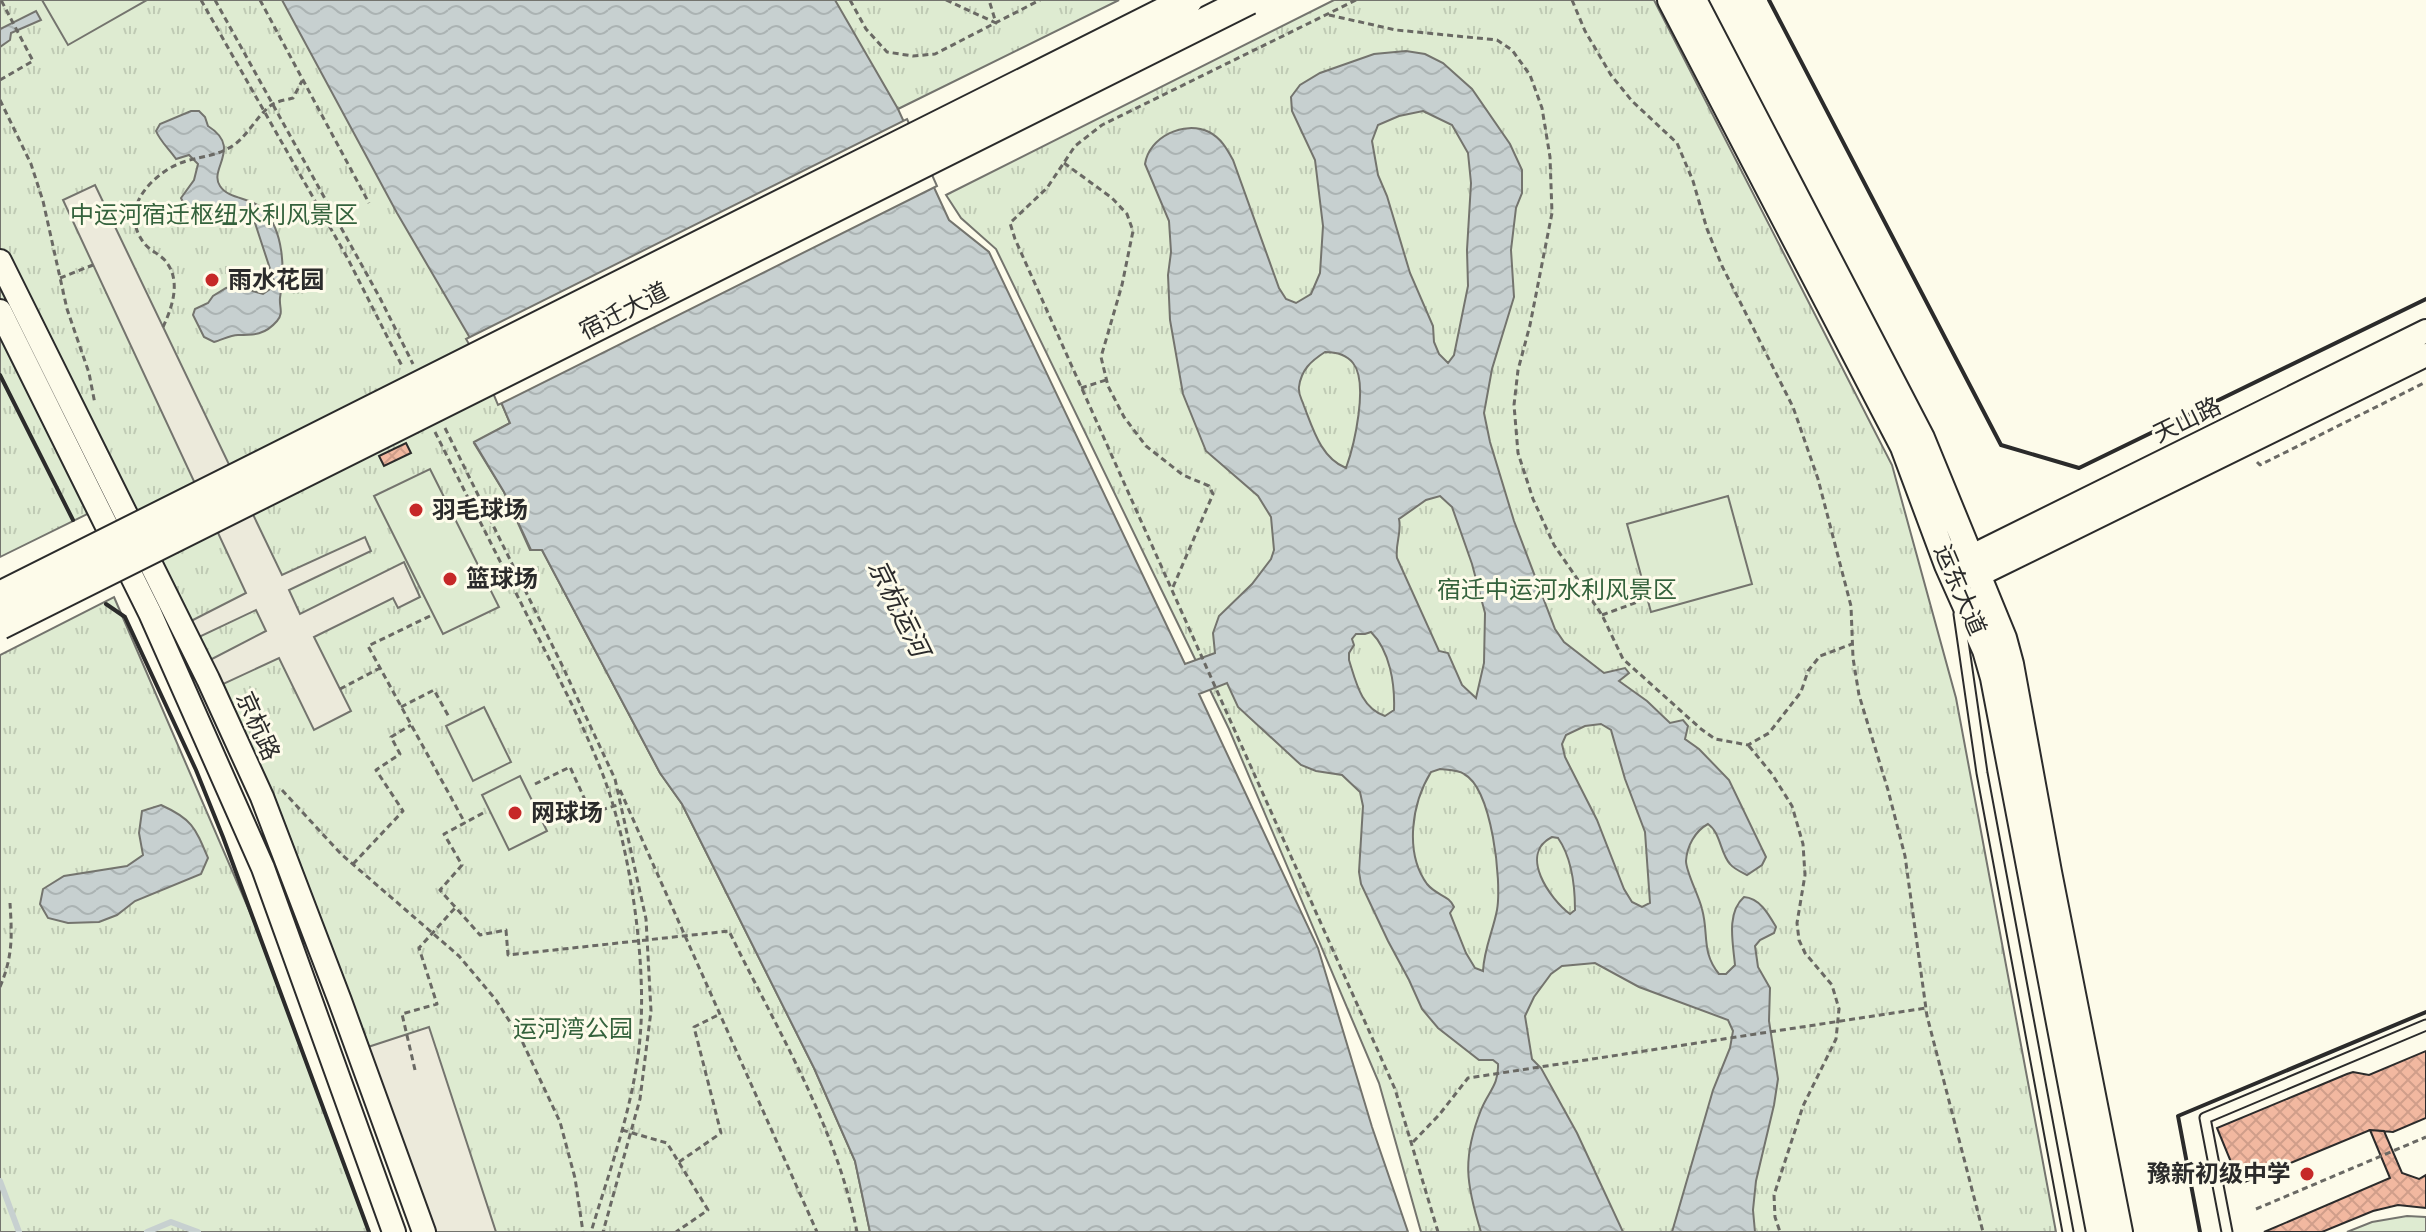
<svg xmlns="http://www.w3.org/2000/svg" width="2426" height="1232" viewBox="0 0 2426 1232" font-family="Montserrat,'Noto Sans SC',sans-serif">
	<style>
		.grass { fill: url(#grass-tufts); stroke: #74746e; stroke-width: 2 }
		.pitch { fill: #deebd1; stroke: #74746e; stroke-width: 2 }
		.parking { fill: #eceadb; stroke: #74746e; stroke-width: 2 }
		.water { fill: url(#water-waves); stroke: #74746e; stroke-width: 2; fill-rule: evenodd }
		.pier { fill: #fdfbea; stroke: #74746e; stroke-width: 2 }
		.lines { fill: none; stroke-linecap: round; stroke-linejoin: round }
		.stream { stroke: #c7d0d0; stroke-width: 6 }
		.building { fill: url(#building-cross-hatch); stroke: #2b2b2b; stroke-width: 2 }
		.service-casing { stroke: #2b2b2b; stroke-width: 13 }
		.tertiary-casing { stroke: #2b2b2b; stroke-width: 26 }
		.secondary-casing { stroke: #2b2b2b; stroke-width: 28 }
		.path { stroke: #6a6964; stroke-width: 3; stroke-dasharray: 6 4; stroke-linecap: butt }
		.service { stroke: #fdfbea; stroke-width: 9 }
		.tertiary { stroke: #fdfbea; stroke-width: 22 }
		.secondary { stroke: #fdfbea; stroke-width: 24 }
		.primary-bridge-casing { stroke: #2b2b2b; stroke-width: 32; stroke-linecap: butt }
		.primary-bridge { stroke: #fdfbea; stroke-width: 28 }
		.wall { stroke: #2b2b2b; stroke-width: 4 }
		.poi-dot { fill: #c62828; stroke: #fdfbea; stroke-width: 3 }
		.labels { text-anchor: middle; stroke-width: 6; stroke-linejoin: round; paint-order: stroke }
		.park-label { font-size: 24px; fill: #34623c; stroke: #fdfbea }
		.poi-label { font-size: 24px; font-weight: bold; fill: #2b2b2b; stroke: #fdfbea; text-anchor: start }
		.street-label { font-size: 24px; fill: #2b2b2b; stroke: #fdfbea }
		.water-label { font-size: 26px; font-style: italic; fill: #2b2b2b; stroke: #fdfbea }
	</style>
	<defs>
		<pattern id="grass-tufts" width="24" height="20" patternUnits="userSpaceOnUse" patternTransform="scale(2)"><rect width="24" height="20" fill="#deebd1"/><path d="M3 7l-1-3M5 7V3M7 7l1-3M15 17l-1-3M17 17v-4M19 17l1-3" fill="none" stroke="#bfcab4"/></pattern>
		<pattern id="water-waves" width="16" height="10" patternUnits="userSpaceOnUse" patternTransform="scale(2)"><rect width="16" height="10" fill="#c7d0d0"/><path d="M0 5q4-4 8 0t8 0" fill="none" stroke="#abb3b3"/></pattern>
		<pattern id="building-cross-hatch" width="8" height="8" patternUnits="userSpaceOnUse" patternTransform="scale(2)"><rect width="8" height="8" fill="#f2b8a0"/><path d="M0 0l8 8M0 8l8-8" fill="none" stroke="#d09e8a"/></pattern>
	</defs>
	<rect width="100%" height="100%" fill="#fdfbea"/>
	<path class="grass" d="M0,0H1119L898,109L484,362L510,423L474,443L504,492L530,550H542L660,773L682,804L814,1068L855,1161L870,1232H435L390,1102L285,825L128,494L0,557Z
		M1334,0H1654L1892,465L1956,698L2056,1232H1421L1379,1083L1229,729L996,249L961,218L946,195Z
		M114,597L256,926L369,1232H0V655Z"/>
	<path class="pitch" d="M42,0H147L68,45Z
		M430,469L499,607L443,634L374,496Z
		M1728,496L1752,584L1651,612L1627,524Z
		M484,707L511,762L473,781L446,726Z
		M520,776L547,831L509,850L482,795Z
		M2407,1216L2426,1217V1232H2347L2372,1222Z"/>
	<path class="parking" d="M95,185L282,575L365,537L371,551L289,590L300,614L404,562L420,597L398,608L393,598L314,637L351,711L314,730L279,658L219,686L208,661L266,631L256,610L197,638L189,622L246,593L63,200Z
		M429,1027L496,1232H423L362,1049Z"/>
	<path class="water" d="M282,0H835L898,109L949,220L989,252L1185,664L1215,653L1213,633L1219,616L1252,584L1271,559L1274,550L1271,517L1258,496L1206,451L1183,394L1170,320L1168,275L1171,252L1169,221L1145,164C1149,137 1184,120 1209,132C1221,138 1227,149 1233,160L1279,288L1286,299L1296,303L1311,294L1320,273L1323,226L1315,160L1292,111L1291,97L1300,85L1320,73L1374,54L1406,51L1425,54L1443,63L1472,89L1510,144L1522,170V193L1516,208L1511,250L1514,297L1492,369L1484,413L1490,442L1514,521L1555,629L1564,642L1604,673L1625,668L1629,673L1619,681L1647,701L1670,723L1683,720L1688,726L1685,739L1699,749L1729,780L1766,857L1762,865L1747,875C1741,872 1734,869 1730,864C1720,853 1721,833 1708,824C1695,831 1687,846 1686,861C1686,872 1699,896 1702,909C1709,934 1701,952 1719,974H1726L1735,965C1733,943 1726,913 1744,897C1760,898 1769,915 1776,927L1774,933L1760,940L1755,946L1758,967L1770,988L1769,1021L1778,1079L1774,1105L1756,1181L1753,1210L1755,1232H1672L1713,1090L1730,1048L1733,1031L1728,1020L1639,987L1595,963L1562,966L1551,974L1534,997L1525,1016L1532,1059L1541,1068L1577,1133L1623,1232H1481C1466,1184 1462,1158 1481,1110C1488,1092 1499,1085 1498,1064L1493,1060H1479L1438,1028L1422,1009L1409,980L1388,941L1361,884L1359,872L1363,806L1360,792L1342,775L1316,771L1301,765L1238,707L1227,683L1199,694L1318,948L1372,1127L1408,1232H870L855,1161L814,1068L682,804L660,773L542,550H531L504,492L474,442L510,423L484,362L397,213ZM1423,111L1452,125L1468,153L1471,183L1467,250L1468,286L1454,355L1448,363L1439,354L1434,342L1433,326L1410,273L1387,196L1378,175L1372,141L1378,125L1399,116ZM1325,352C1335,352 1346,354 1353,363C1369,383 1354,446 1346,468C1321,458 1313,429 1304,406C1302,399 1298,395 1299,387C1301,370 1311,361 1325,352ZM1440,496L1452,507L1472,564L1485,613L1484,663L1476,698L1462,685L1448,653L1439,651L1397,558C1395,544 1402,532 1399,519L1426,500ZM1371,632C1390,651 1395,684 1394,710L1385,716C1361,708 1356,682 1349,660V653L1354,645L1352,639L1356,634H1365ZM1601,724L1611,730L1625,779L1645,832L1650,903L1642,907L1632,902L1624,889L1597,820L1565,757L1562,744L1566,735L1585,726ZM1440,769C1447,770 1458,770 1464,774C1492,789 1502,881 1497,910C1493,931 1484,949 1483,971L1475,968L1466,953L1450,913L1454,907C1449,895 1437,896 1427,884C1404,852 1412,803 1431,772ZM1552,837L1558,838C1572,858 1575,886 1575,910L1570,914C1550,899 1518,854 1552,837Z
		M36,11L41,20L11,33L10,40L0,47V29Z
		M191,111H199L205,117L208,126C243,148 208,169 220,186C229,200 251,197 263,209C284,231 285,270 280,298C279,307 284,313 277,321C265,335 254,335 238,335C230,335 222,340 214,342L204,337L193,315L195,309L208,303L213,296L226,288L236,286L263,294L270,289L274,281L255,223L247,214L235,210L216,215L185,206L181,198L194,180L198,164L189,155L176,159C169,149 160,141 156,131L160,124Z
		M161,805C192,819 195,827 208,858L201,874L135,901L117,915L99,922L68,923L48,918L40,904L43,889L64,876L127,866L143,855L139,833L142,811Z"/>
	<path class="pier" d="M907,119L937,186L498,405L481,364L466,339Z"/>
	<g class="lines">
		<path class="stream" d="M0,1181L19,1232
			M147,1232L171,1222L198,1232"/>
	</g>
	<path class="building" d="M406,443L411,453L384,466L379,456Z
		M2426,1051V1118L2393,1132L2370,1130L2240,1184L2217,1128L2347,1074L2353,1072L2369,1075Z
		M2370,1130L2384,1131L2402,1173L2419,1179L2426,1175V1208L2398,1205L2373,1211L2322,1232H2264L2390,1178Z"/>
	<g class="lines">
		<g class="service-casing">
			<path id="service" d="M1959,614L1982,773L2068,1232
				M2227,1232L2205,1118L2426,1025"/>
		</g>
		<g class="tertiary-casing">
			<path id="tertiary" d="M0,261L208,679L262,797L340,1001L424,1232
				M0,311L150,613L263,868L394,1232
				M1972,556L2426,331
				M1979,575L2426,355"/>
		</g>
		<g class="secondary-casing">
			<path id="secondary" d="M1670,0L1903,447L1947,565L1985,650L1993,678L2099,1232
				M1694,0L1922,438L2004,638L2011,664L2049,872L2120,1232"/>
		</g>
		<path class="path" d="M201,0L348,259L403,368
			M215,0L380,298L413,364
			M260,0L369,203
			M850,0L866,29L887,52L913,56L935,54L1040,0
			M946,0L996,23L989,0
			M1356,0L1102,125L1075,146L1047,188L1010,223L1015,239L1395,1089L1438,1232
			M1572,0L1585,31L1611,75L1632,101L1677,143L1693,181L1707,229L1722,266L1793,407L1818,479L1851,606L1853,658L1859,695L1888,790L1905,856L1927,1016L1983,1232
			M1329,15L1396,30L1497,40L1512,50L1530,75L1542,108L1550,157L1552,213L1530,325L1518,370L1514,405L1518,453L1533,499L1554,545L1602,615L1623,659L1701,729L1715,739L1748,745L1769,733L1801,692L1808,671L1820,656L1852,644
			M0,80L33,61L1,0
			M0,100L31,164L43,201L67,309L89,373L95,404
			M1064,163L1112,198L1127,214L1133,231L1122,285L1101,357L1108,386L1124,417L1146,446L1183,475L1209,486L1213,494L1173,587
			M60,278L93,265
			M163,327C172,308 181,282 167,263C162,255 150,251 144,243C122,214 142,185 170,168C191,156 208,159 227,149C245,141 255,118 270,106C276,101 286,100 293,98L302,81
			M1081,388L1106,380
			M445,428L561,663L615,779L646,919L651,1011L640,1099L603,1232
			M435,432C466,494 497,555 528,617C554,669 582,721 603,775C630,846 647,963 640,1038C634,1105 610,1169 591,1232
			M2257,462L2260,465L2426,382
			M1602,615L1643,600
			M430,616L368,646L465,823
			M340,689L380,668
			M401,707L434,690L449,717
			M1749,746L1772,774L1792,806L1803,844L1805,875L1797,923L1799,940L1805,953L1832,985L1839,1009L1836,1039L1803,1106L1774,1195L1775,1217L1780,1232
			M535,784L570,767L591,813L621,804
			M282,790L341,854L459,956L496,1000L522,1041L560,1122L575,1178L583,1232
			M620,790L817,1232
			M483,813L444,834L462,865L440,890L480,935L506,930L508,955L729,931C776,1028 836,1125 857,1232
			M353,864L403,811L376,770L400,754L391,737L411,725
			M0,987C13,956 12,936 10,903
			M415,1070L402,1014L437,1004L419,948L455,908
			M622,1130L667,1143L708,1210L676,1232
			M1413,1142L1439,1115L1468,1078L1926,1008
			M679,1162L721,1133L694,1027L720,1014
			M2256,1209L2426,1137"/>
		<use href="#service" class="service"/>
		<use href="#tertiary" class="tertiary"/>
		<use href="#secondary" class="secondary"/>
		<g class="primary-bridge-casing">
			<path id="primary-bridge" d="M0,596L1188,0
				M0,625L1249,0"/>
		</g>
		<use href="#primary-bridge" class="primary-bridge"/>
		<path class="wall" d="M1769,0L2001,445L2079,468L2426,299
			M0,375L73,520
			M106,604L125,617L196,770L223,837L369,1232
			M2200,1232L2178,1116L2426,1012"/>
	</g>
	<g class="poi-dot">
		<circle cx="212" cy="280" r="8"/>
		<circle cx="416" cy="510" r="8"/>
		<circle cx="450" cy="579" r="8"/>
		<circle cx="515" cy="813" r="8"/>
		<circle cx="2307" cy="1174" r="8"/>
	</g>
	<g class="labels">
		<g class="park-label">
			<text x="214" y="223">中运河宿迁枢纽水利风景区</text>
			<text x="1557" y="598">宿迁中运河水利风景区</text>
			<text x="573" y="1037">运河湾公园</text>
		</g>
		<g class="poi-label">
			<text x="228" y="288">雨水花园</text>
			<text x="432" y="518">羽毛球场</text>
			<text x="466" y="587">篮球场</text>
			<text x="531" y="821">网球场</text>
			<text x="2291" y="1182" text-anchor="end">豫新初级中学</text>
		</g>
		<g class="street-label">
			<text transform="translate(624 311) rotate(-27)" y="8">宿迁大道</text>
			<text transform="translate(2187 420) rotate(-26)" y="8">天山路</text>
			<text transform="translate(1960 590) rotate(67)" y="8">运东大道</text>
			<text transform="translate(258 726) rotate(66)" y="8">京杭路</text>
		</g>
		<g class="water-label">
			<text transform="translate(899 608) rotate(64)" y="9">京杭运河</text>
		</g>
	</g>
</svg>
